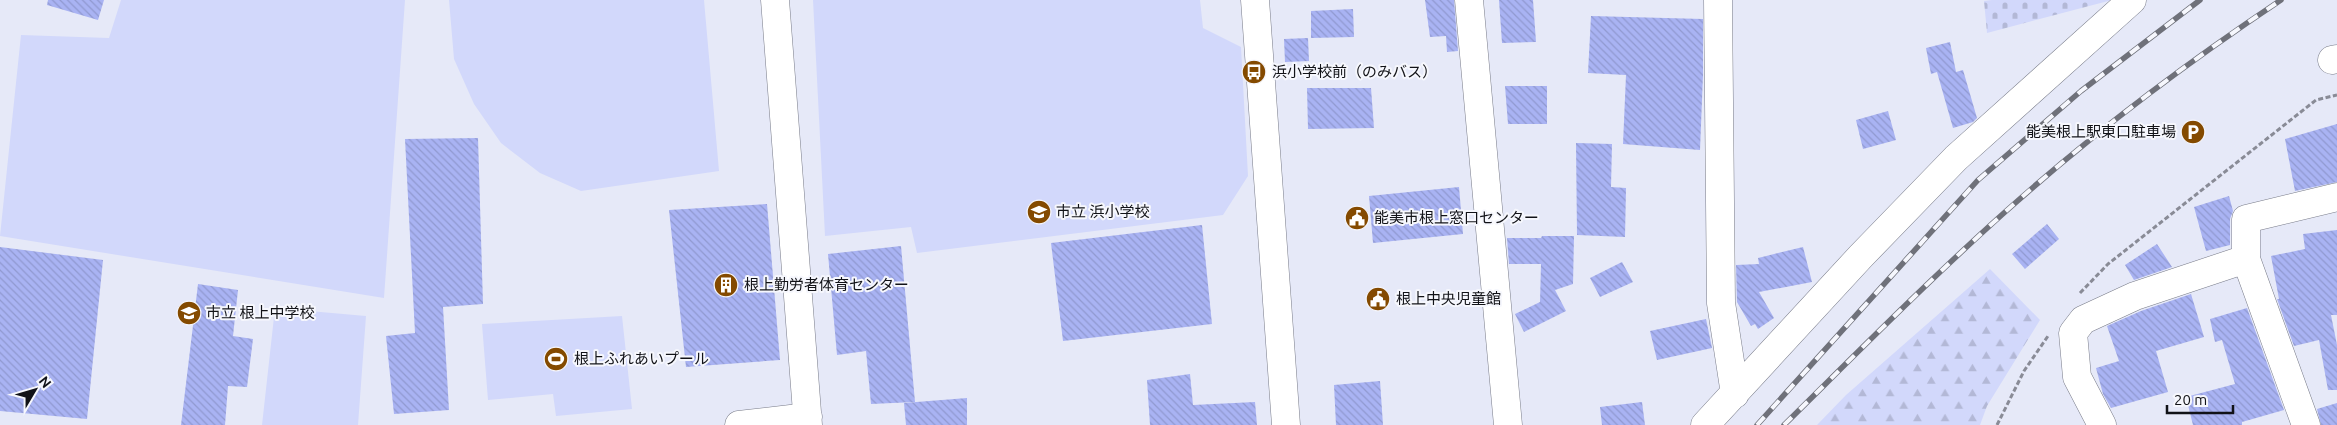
<svg xmlns="http://www.w3.org/2000/svg" width="2337" height="425" viewBox="0 0 2337 425" font-family="Ubuntu,'Noto Sans JP',sans-serif">
	<style>
		.green { fill: #d2d8fb }
		.forest { fill: url(#forest-firs) }
		.cemetery { fill: url(#cemetery-stones) }
		.building { fill: url(#building-back-hatch) }
		.lines { fill: none; stroke-linecap: round; stroke-linejoin: round }
		.minor-casing { stroke: #787b88; stroke-width: 29 }
		.path { stroke: #898b96; stroke-width: 3; stroke-dasharray: 5 2.5; stroke-linecap: butt }
		.minor { stroke: #fff; stroke-width: 28 }
		.rail-casing { stroke: #6f717a; stroke-width: 5.5 }
		.rail { stroke: #f6f7fd; stroke-width: 4; stroke-dasharray: 11; stroke-linecap: butt }
		.labels { text-anchor: middle; stroke-width: 4; stroke-linejoin: round; paint-order: stroke }
		.poi-label { font-size: 15px; fill: #111217; stroke: #f6f7fd; text-anchor: start }
	</style>
	<defs>
		<pattern id="forest-firs" width="22" height="20" patternUnits="userSpaceOnUse" patternTransform="scale(1.25)"><rect width="22" height="20" fill="#d2d8fb"/><path d="M5 1l3.5 6h-7zM16 11l3.5 6h-7z" fill="#b3b8d6"/></pattern>
		<pattern id="cemetery-stones" width="16" height="16" patternUnits="userSpaceOnUse" patternTransform="scale(1.25)"><rect width="16" height="16" fill="#d2d8fb"/><path d="M2 7V4a2 2 0 0 1 4 0v3zM10 15v-3a2 2 0 0 1 4 0v3z" fill="#b3b8d6"/></pattern>
		<pattern id="building-back-hatch" width="6" height="6" patternUnits="userSpaceOnUse" patternTransform="scale(1.25)"><rect width="6" height="6" fill="#a9b3f3"/><path d="M-1 5l2 2M0 0l6 6M5-1l2 2" fill="none" stroke="#9099d0"/></pattern>
	</defs>
	<rect width="100%" height="100%" fill="#e6e9f8"/>
	<path class="green" d="M121,0H405L384,298L0,236L21,35L109,38Z
		M449,0H704L719,171L581,191L540,173L501,143L474,104L454,59Z
		M813,0H1200L1203,28L1241,47L1248,176L1223,215L917,253L911,227L825,236Z
		M275,308L366,316L358,425H262Z
		M622,316L632,409L556,416L553,394L488,400L482,324Z"/>
	<path class="forest" d="M1990,269L2040,320L1987,406L1980,425H1817L1846,395Z"/>
	<path class="cemetery" d="M1992,0H2112L1987,33L1984,1Z"/>
	<path class="building" d="M48,0H104L98,20L47,5Z
		M1425,0H1454L1458,51L1447,52L1446,36L1430,37Z
		M1499,0H1533L1536,42L1502,43Z
		M1353,9L1354,37L1311,38V11Z
		M1591,16L1703,19V75L1700,150L1623,144L1626,75L1588,73Z
		M1308,38L1309,61L1285,62L1284,39Z
		M1950,42L1956,72L1963,70L1977,118L1973,122L1953,128L1937,72L1931,74L1926,48Z
		M1505,86H1547V124H1508Z
		M1307,88H1371L1374,128L1308,129Z
		M1888,111L1896,140L1863,149L1856,120Z
		M2337,124V182L2295,191L2285,139Z
		M478,138L483,304L443,307L449,410L394,414L386,336L415,333L405,139Z
		M1576,143L1612,144L1611,187L1626,188L1625,237L1577,235Z
		M1459,187L1463,234L1373,243L1369,196Z
		M2229,196L2233,211L2230,219V245L2206,251L2194,207Z
		M767,204L780,360L686,367L669,210Z
		M2047,224L2059,239L2025,269L2012,254Z
		M1202,225L1212,324L1063,341L1051,243Z
		M2337,230V315H2331L2337,345V390H2328L2319,340L2294,346L2277,299H2279L2271,256L2305,249L2303,234Z
		M1542,236H1574L1573,284L1555,290L1566,311L1524,332L1515,314L1540,302L1541,264H1509L1507,238H1541Z
		M2157,244L2172,267L2134,280L2125,265Z
		M901,246L915,402L871,404L866,351L837,355L828,254Z
		M0,247L103,260L87,419L0,411Z
		M1803,247L1812,282L1759,292L1774,318L1758,329L1755,324L1751,326L1737,302L1736,265L1759,264L1758,258Z
		M1622,262L1633,282L1600,297L1590,278Z
		M198,284L238,290L233,336L253,339L247,387L228,386L225,425H181Z
		M2191,294L2204,337L2156,351L2168,392L2111,408L2103,394L2096,368L2119,361L2107,326L2141,311Z
		M2247,308L2284,410L2242,422V425H2193L2186,397L2235,384L2222,340L2215,342L2210,319Z
		M1706,319L1712,348L1657,360L1650,331Z
		M1190,374L1193,405L1255,402L1257,425H1150L1147,380Z
		M1380,381L1383,425H1336L1334,385Z
		M967,398V425H906L904,403Z
		M1642,402L1645,425H1602L1600,407Z
		M2337,403V425H2321L2317,409Z"/>
	<g class="lines">
		<g class="minor-casing">
			<path id="minor" d="M775,0L808,425
				M1255,0L1286,425
				M1469,0L1508,425
				M1718,0L1721,303L1735,394
				M2332,60L2337,59
				M739,425L808,417
				M1705,425L1861,256L1956,158L2132,0
				M2102,425L2077,377L2073,333L2083,320L2135,296L2246,259
				M2306,425L2246,259V219L2337,197"/>
		</g>
		<path class="path" d="M2080,293L2108,264L2316,100L2337,95
			M1997,425L2024,371L2048,336"/>
		<use href="#minor" class="minor"/>
		<g class="rail-casing">
			<path id="rail" d="M1757,425L1978,180L2081,91L2200,0
				M1784,425C1857,353 1929,280 2005,212C2091,135 2185,64 2281,0"/>
		</g>
		<use href="#rail" class="rail"/>
	</g>
	<defs>
		<g id="bus-disc" transform="scale(1.25)"><circle r="9.5" fill="#844a00" stroke="#f6f7fd"/><path d="M-5-6H5V4H4V6H2V4H-2V6H-4V4H-5ZM-3.5-4V0h7V-4ZM-3.5 1.2v1.5H-2V1.2ZM2 1.2v1.5H3.5V1.2Z" fill="#fff"/></g>
		<g id="parking-disc" transform="scale(1.25)"><circle r="9.5" fill="#844a00" stroke="#f6f7fd"/><path d="M-3.5-5.5H1a3.5 3.5 0 0 1 0 7H-1V5.5H-3.5ZM-1-3.4V-.6H.8a1.4 1.4 0 0 0 0-2.8Z" fill="#fff"/></g>
		<g id="school-disc" transform="scale(1.25)"><circle r="9.5" fill="#844a00" stroke="#f6f7fd"/><path d="M0-5L7-2L0 1L-7-2ZM-4 1L0 2.5L4 1V4Q0 6-4 4Z" fill="#fff"/></g>
		<g id="civic-disc" transform="scale(1.25)"><circle r="9.5" fill="#844a00" stroke="#f6f7fd"/><path d="M-.6-6.5H3V-4.5H.6V-3L4-1V1h2V6H-6V1h2V-1L-.6-3ZM-1.2 2.5V6h2.4V2.5Z" fill="#fff"/></g>
		<g id="building-disc" transform="scale(1.25)"><circle r="9.5" fill="#844a00" stroke="#f6f7fd"/><path d="M-4-6H4V6H1V3H-1V6H-4ZM-2.5-4.3h1.7v1.8h-1.7ZM.8-4.3h1.7v1.8H.8ZM-2.5-1h1.7V.8h-1.7ZM.8-1h1.7V.8H.8Z" fill="#fff"/></g>
		<g id="stadium-disc" transform="scale(1.25)"><circle r="9.5" fill="#844a00" stroke="#f6f7fd"/><path d="M0-5a6.5 5 0 1 0 0 10a6.5 5 0 1 0 0-10ZM-3.5-1.8h7v3.6h-7Z" fill="#fff"/></g>
	</defs>
	<g fill-rule="evenodd">
		<use href="#bus-disc" x="1254" y="72"/>
		<use href="#parking-disc" x="2193" y="132"/>
		<use href="#school-disc" x="1039" y="212"/>
		<use href="#civic-disc" x="1357" y="218"/>
		<use href="#building-disc" x="726" y="285"/>
		<use href="#civic-disc" x="1378" y="299"/>
		<use href="#school-disc" x="189" y="313"/>
		<use href="#stadium-disc" x="556" y="359"/>
	</g>
	<g class="labels">
		<g class="poi-label">
			<text x="1272" y="77">浜小学校前（のみバス）</text>
			<text x="2176" y="137" text-anchor="end">能美根上駅東口駐車場</text>
			<text x="1056" y="217">市立 浜小学校</text>
			<text x="1374" y="223">能美市根上窓口センター</text>
			<text x="744" y="290">根上勤労者体育センター</text>
			<text x="1396" y="304">根上中央児童館</text>
			<text x="206" y="318">市立 根上中学校</text>
			<text x="574" y="364">根上ふれあいプール</text>
		</g>
	</g>
	<g transform="translate(35 390) rotate(52)" stroke="#f6f7fd" stroke-width="4" paint-order="stroke">
	<path d="M0-4L9 19L0 12L-9 19Z" fill="#111217"/>
	<text y="-8" font-size="14" font-weight="bold" text-anchor="middle" fill="#111217">N</text>
	</g>
	<path d="M2167 405v8h66v-8" fill="none" stroke="#111217" stroke-width="2.5"/>
	<text x="2174" y="405" font-size="15" fill="#111217" stroke="#f6f7fd" stroke-width="4" paint-order="stroke">20 m</text>
</svg>
